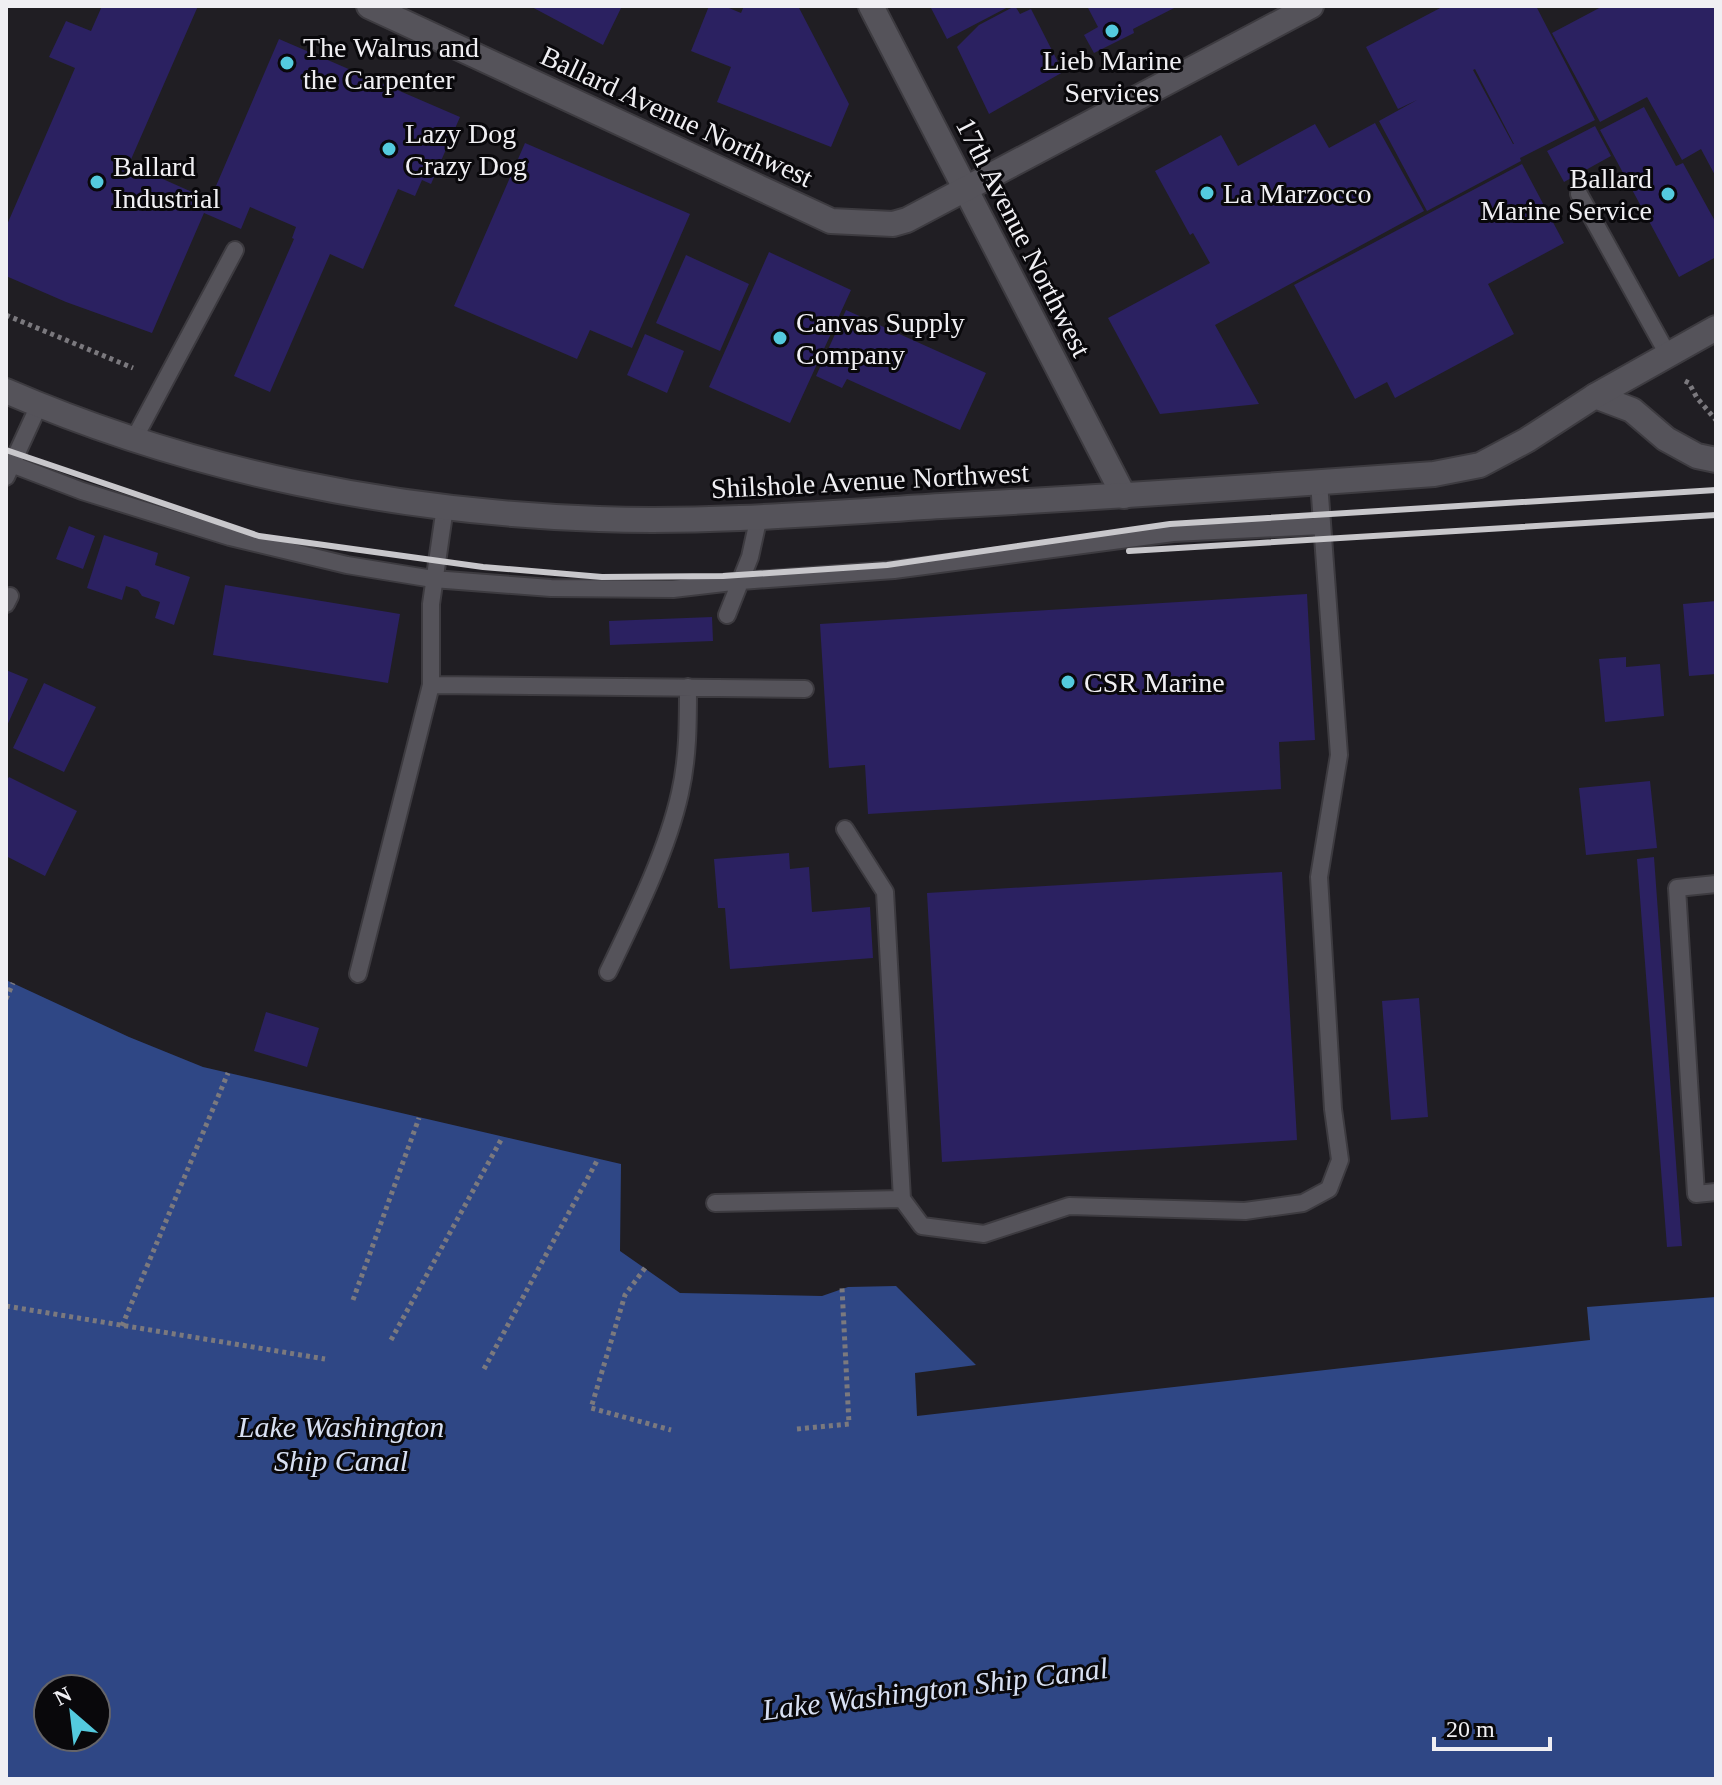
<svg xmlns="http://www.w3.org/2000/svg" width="1722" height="1785" viewBox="0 0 1722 1785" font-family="Georgia,serif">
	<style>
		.water { fill: #2f4785; fill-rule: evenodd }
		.building { fill: #2b2161; fill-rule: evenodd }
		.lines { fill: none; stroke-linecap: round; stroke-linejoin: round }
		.lane-casing { stroke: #3d3b40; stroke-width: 20 }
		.street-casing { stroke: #3d3b40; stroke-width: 28 }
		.secondary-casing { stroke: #3d3b40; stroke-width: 28 }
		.path { stroke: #7b797e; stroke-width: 5; stroke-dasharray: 4 4; stroke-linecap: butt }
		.lane { stroke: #55535a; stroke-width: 16 }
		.street { stroke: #55535a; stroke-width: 24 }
		.secondary { stroke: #55535a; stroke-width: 24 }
		.rail { stroke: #c8c7cb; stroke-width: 6 }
		.poi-dot { fill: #54cade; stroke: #09080b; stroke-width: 3 }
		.labels { text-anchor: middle; stroke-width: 6; stroke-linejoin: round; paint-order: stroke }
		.poi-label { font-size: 28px; fill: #f0eff3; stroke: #09080b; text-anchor: start }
		.street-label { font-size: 28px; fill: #f0eff3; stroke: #09080b }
		.water-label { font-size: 30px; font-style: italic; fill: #d8e0f3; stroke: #09080b }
	</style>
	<rect width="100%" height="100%" fill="#201e23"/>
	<path class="water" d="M6,980L129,1037L203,1067L621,1164L620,1251L680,1293L822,1296L848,1287L896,1286L976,1365L915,1373L917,1416L1590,1340L1587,1307L1716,1297V1779H6ZM48,1689H96V1737H48Z"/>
	<path class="building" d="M102,6H198L129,164L210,200L279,39L460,117L431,184L422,180L415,196L398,189L363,269L330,254L270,392L234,376L294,239L292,238L296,227L250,207L241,229L204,213L152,333L66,302L6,276V227L75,68L49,57L66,21L91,31Z
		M530,6H622L603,45Z
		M709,6H724L741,13L744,6H798L849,104L831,147L717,102L731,67L691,51Z
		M930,6H1010L947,39Z
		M1015,6L1020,14L1031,9L1063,72L989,114L957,47L979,25Z
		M1087,6H1178L1133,29L1134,33L1094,53L1084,35L1098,27Z
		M1444,6H1536L1595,120L1520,158L1521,161L1427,211L1379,121L1417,100L1398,109L1366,47ZM1475,69L1514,144H1513L1473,70Z
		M1603,6H1716V177L1701,149L1682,160L1647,97L1600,122L1552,33Z
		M1644,107L1676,166L1683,163L1716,223V257L1679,277L1600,130Z
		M1375,123L1424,211L1215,325L1259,404L1160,414L1108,318L1210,263L1193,233L1190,235L1155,171L1221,135L1238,166L1315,124L1329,148Z
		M1595,126L1611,156L1564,182L1547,151Z
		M525,143L690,214L632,348L590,330L577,359L454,306Z
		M1522,164L1564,243L1488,284L1514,334L1395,398L1387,382L1355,399L1294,285Z
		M769,252L851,290L790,423L709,387Z
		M686,255L749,284L720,351L656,323Z
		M846,310L986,373L960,430L847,379L842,388L816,376Z
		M645,334L684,351L667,393L627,375Z
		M69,526L95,536L83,569L56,559Z
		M104,535L158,553L155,565L190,577L174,625L155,618L160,602L142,596L138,590L126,586L122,600L87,588Z
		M225,585L400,614L388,683L213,655Z
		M1307,594L1315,740L1279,742L1281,789L868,814L865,765L829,768L820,624Z
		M1716,601V674L1689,676L1683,604Z
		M712,617L713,641L610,645L609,621Z
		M1626,657V667L1660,664L1664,716L1605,722L1599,659Z
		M6,670L28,679L6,728Z
		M44,683L96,707L64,772L13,748Z
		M9,777L77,811L45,876L6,856V782Z
		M1650,781L1657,848L1586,855L1579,788Z
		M789,853L790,869L809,867L812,912L870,907L873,958L730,969L725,908H718L714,859Z
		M1654,857L1682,1246L1667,1247L1637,859Z
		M1282,872L1297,1140L942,1162L927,893Z
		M1419,998L1428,1117L1391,1120L1382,1001Z
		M266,1012L319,1028L307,1067L254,1051Z"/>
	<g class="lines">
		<g class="lane-casing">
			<path id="lane" d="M1579,194L1667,353
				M134,439L235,250
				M6,462L82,491L230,537L347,565L433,579L551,588L673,589L741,581L894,570L1173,533L1322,526
				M6,477L39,405
				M6,604L10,596
				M727,615L750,557L759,516
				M431,685L805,689
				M845,829L885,892L902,1199L922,1226L984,1234L1069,1206L1245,1211L1303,1203L1329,1189L1340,1160L1333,1109L1319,877L1339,755L1319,482
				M1716,884L1677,888L1696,1194L1716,1192
				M608,972C634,918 667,852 680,793C688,758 688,723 688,687
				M358,974L431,685V604L445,507
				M715,1203L902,1199"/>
		</g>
		<g class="street-casing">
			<path id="street" d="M871,6L1124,496
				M1595,396L1632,410L1666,439L1697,456L1716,460"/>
		</g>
		<g class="secondary-casing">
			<path id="secondary" d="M369,6L831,221L893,224L907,220L1311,6
				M6,391C193,472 397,512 599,519C713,523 827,513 941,506C1105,497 1270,486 1434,474L1480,465L1527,440L1595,396L1716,328"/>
		</g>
		<path class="path" d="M6,315L133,368
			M1685,381L1689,383L1697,398L1716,420
			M6,999L13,983
			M645,1268L625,1295L591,1408L671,1430
			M353,1300L419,1118
			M6,1306L325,1359
			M122,1326L228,1073
			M391,1340L502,1138
			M484,1369L598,1159
			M797,1429L849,1424L842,1288"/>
		<use href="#lane" class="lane"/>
		<use href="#street" class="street"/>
		<use href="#secondary" class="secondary"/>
		<path class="rail" d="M6,450L259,536L483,567L602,577L723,576L887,565L1170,524L1716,490
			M1129,551L1716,515"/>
	</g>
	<g class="poi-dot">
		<circle cx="1112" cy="31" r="8"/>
		<circle cx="287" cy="63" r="8"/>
		<circle cx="389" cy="149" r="8"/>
		<circle cx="97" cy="182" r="8"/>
		<circle cx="1207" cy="193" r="8"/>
		<circle cx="1668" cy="194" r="8"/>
		<circle cx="780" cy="338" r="8"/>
		<circle cx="1068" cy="682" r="8"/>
	</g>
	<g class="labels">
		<g class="poi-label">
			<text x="303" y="57">The Walrus and<tspan x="303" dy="32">the Carpenter</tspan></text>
			<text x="1112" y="70" text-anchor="middle">Lieb Marine<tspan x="1112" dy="32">Services</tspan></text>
			<text x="405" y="143">Lazy Dog<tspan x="405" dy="32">Crazy Dog</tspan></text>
			<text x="113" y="176">Ballard<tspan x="113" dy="32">Industrial</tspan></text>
			<text x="1652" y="188" text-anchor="end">Ballard<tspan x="1652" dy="32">Marine Service</tspan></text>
			<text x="1223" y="203">La Marzocco</text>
			<text x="796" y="332">Canvas Supply<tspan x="796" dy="32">Company</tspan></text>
			<text x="1084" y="692">CSR Marine</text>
		</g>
		<g class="street-label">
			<text transform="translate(677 116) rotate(25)" y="10">Ballard Avenue Northwest</text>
			<text transform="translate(1024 237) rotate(63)" y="10">17th Avenue Northwest</text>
			<text transform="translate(870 480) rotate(-3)" y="10">Shilshole Avenue Northwest</text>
		</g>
		<g class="water-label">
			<text x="341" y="1437">Lake Washington<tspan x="341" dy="34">Ship Canal</tspan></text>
			<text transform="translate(935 1689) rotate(-7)" y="10">Lake Washington Ship Canal</text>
		</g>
	</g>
	<rect width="1722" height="1785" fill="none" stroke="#f0eff3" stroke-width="16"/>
	<g transform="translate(72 1713) rotate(332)"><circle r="38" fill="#09080b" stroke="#656468" stroke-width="2"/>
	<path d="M0-6L14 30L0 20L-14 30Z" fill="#54cade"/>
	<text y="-12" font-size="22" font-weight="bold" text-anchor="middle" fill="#f0eff3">N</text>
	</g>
	<path d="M1434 1737v12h116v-12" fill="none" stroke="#f0eff3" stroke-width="4"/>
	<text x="1446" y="1737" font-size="24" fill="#f0eff3" stroke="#09080b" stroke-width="6" paint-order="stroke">20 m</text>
</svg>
